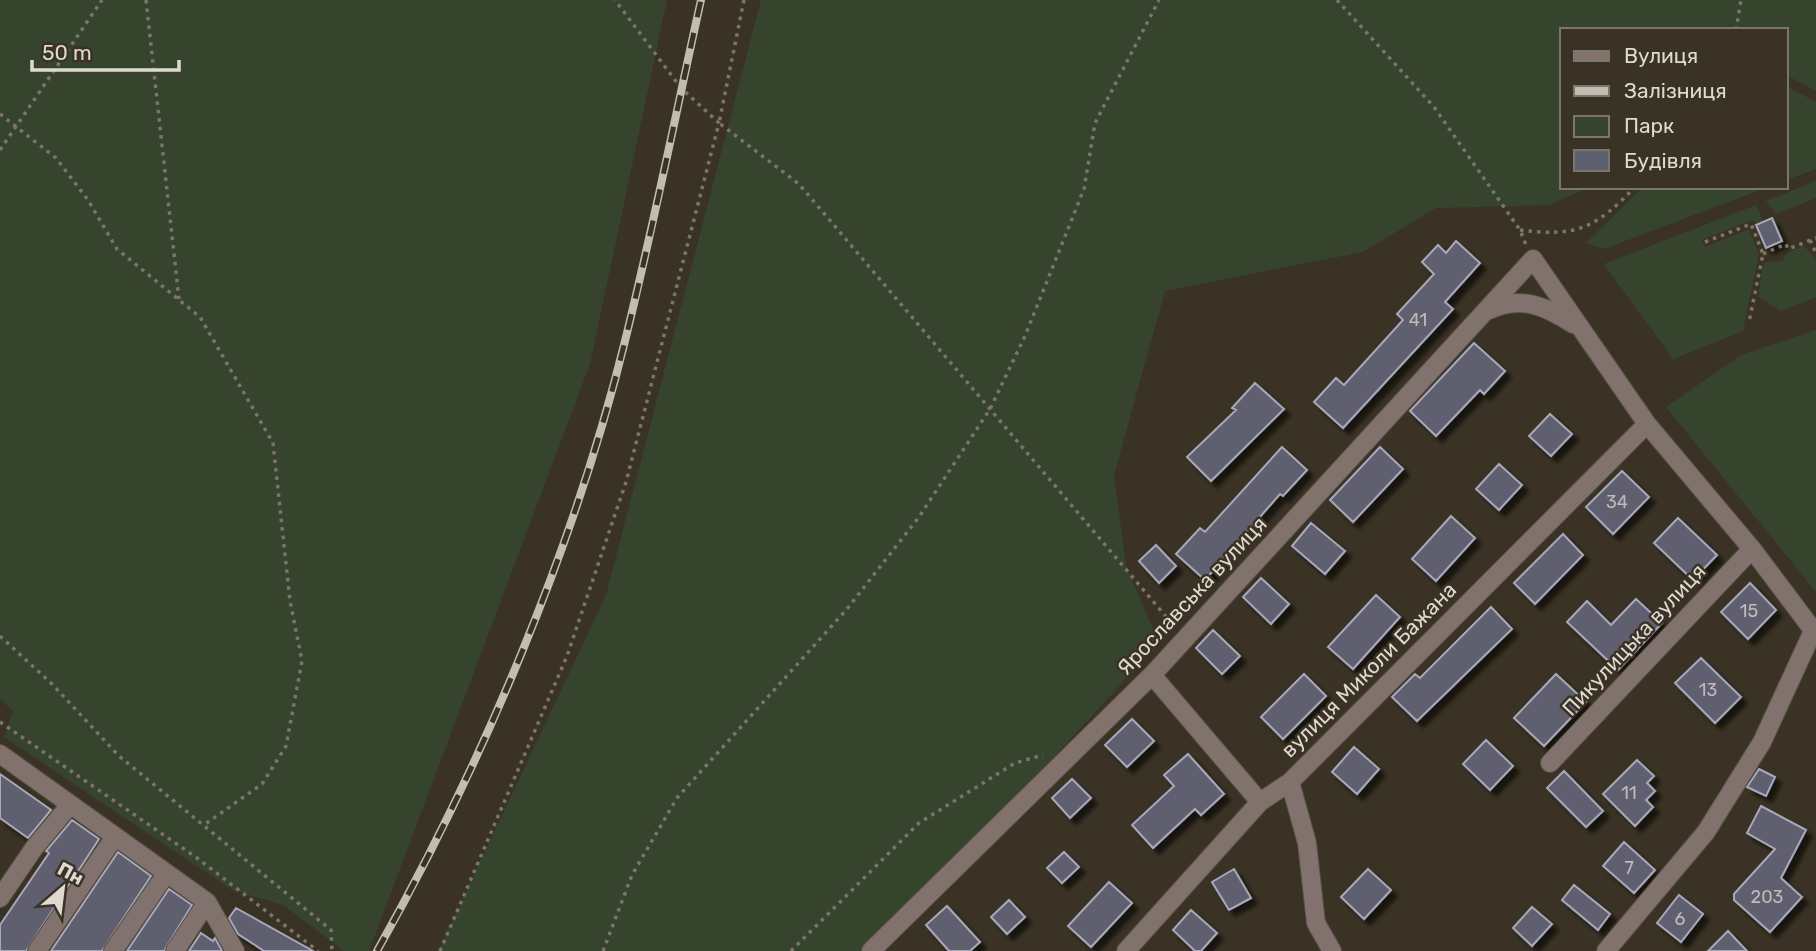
<svg xmlns="http://www.w3.org/2000/svg" width="1816" height="951" viewBox="0 0 1816 951" font-family="Rubik,sans-serif">
	<style>
		.green { fill: #36442e }
		.building { fill: #5e5f6f; stroke: #a7a8ba; stroke-width: 2; filter: url(#shadow) }
		.lines { fill: none; stroke-linecap: round; stroke-linejoin: round }
		.minor-casing { stroke: #585144; stroke-width: 20 }
		.path { stroke: #7b7468; stroke-width: 3.5; stroke-dasharray: 3.5 5; stroke-linecap: butt }
		.minor { stroke: #82726e; stroke-width: 18 }
		.rail-casing { stroke: #c2bdb3; stroke-width: 8 }
		.rail { stroke: #3a3325; stroke-width: 5; stroke-dasharray: 16; stroke-linecap: butt }
		.labels { text-anchor: middle; stroke-width: 5; stroke-linejoin: round; paint-order: stroke }
		.number-label { font-size: 18px; fill: #bfbbb8 }
		.street-label { font-size: 21px; fill: #dfdad1; stroke: #3a3325 }
	</style>
	<defs>
		<filter id="shadow"><feDropShadow dx="6" dy="6" stdDeviation="2" flood-color="#0009"/></filter>
	</defs>
	<rect width="100%" height="100%" fill="#3a3325"/>
	<path class="green" d="M0,0H667L590,364L369,951H344L283,905L232,890L4,737L13,711L0,699Z
		M761,0H1816V91L1786,75V30H1562V187H1589L1550,205L1436,208L1363,252L1165,291L1114,475L1126,566L1159,643L987,830L864,951H438L606,595Z
		M1786,86L1816,102V169L1786,180Z
		M1816,181V198L1776,214L1766,201Z
		M1643,187H1768L1604,249L1586,243Z
		M1756,205L1763,221L1756,224L1753,220L1701,240L1705,247L1749,229L1759,254L1743,331L1673,359L1604,264Z
		M1804,246L1816,259V297L1781,311L1758,297L1764,262L1782,261L1788,252Z
		M1816,330V592L1666,407L1741,355Z"/>
	<path class="building" d="M1772,218L1782,241L1766,248L1756,225Z
		M1456,241L1480,263L1445,302L1453,309L1343,428L1314,402L1336,378L1344,385L1403,320L1397,314L1434,274L1422,262L1438,245L1446,253Z
		M1474,343L1505,371L1484,394L1480,390L1436,436L1410,411Z
		M1255,383L1284,409L1211,481L1187,457L1236,410L1232,408Z
		M1550,414L1572,434L1551,456L1529,436Z
		M1282,447L1307,470L1283,496L1280,494L1205,580L1176,554L1200,528L1205,532Z
		M1380,447L1403,469L1353,522L1330,500Z
		M1499,464L1522,485L1499,510L1476,489Z
		M1622,471L1649,497L1613,534L1586,507Z
		M1451,516L1475,538L1436,581L1412,559Z
		M1678,518L1717,555L1693,580L1654,543Z
		M1311,523L1345,551L1325,574L1292,546Z
		M1563,534L1583,555L1535,604L1514,583Z
		M1156,545L1176,566L1159,583L1139,561Z
		M1261,578L1289,604L1271,624L1243,597Z
		M1750,583L1776,610L1748,639L1721,612Z
		M1376,595L1400,617L1353,669L1328,647Z
		M1636,599L1662,623L1618,670L1567,622L1587,601L1611,625Z
		M1491,607L1512,629L1417,721L1392,697L1415,674L1420,678Z
		M1213,630L1240,656L1222,674L1196,648Z
		M1701,658L1741,697L1715,723L1675,683Z
		M1304,674L1326,696L1283,739L1261,717Z
		M1556,674L1586,702L1544,746L1514,718Z
		M1132,719L1154,741L1127,767L1105,745Z
		M1486,740L1513,766L1490,790L1463,764Z
		M1354,747L1379,769L1357,794L1332,772Z
		M1188,754L1224,794L1201,815L1195,809L1153,848L1132,825L1174,786L1164,775Z
		M1637,760L1654,776L1647,783L1655,791L1646,800L1653,807L1635,826L1603,794Z
		M1759,769L1775,777L1766,796L1747,787Z
		M1564,771L1603,811L1586,827L1547,788Z
		M0,774L51,810L28,838L0,818Z
		M1072,779L1091,798L1070,818L1052,798Z
		M1761,806L1806,830L1781,878L1802,897L1770,932L1734,900V894L1775,849L1747,833Z
		M72,820L99,839L26,951H0V925L49,853L46,851Z
		M1624,842L1655,870L1634,893L1603,866Z
		M118,852L151,876L102,951H51Z
		M1064,852L1079,867L1062,883L1047,868Z
		M1234,869L1251,898L1229,910L1212,882Z
		M1368,869L1391,890L1364,919L1341,897Z
		M1109,882L1132,903L1091,947L1068,926Z
		M1574,885L1610,914L1598,930L1562,900Z
		M169,889L192,905L164,951H127Z
		M1679,895L1703,914L1681,942L1657,923Z
		M1009,900L1025,917L1007,934L991,917Z
		M947,906L980,942L970,951H949L926,925Z
		M1532,907L1552,924L1532,946L1513,928Z
		M236,908L313,951H264L238,934L229,918Z
		M1191,910L1217,933L1201,951H1195L1173,930Z
		M1728,931L1747,951H1708Z
		M201,933L213,941L215,938L222,951H189Z"/>
	<g class="lines">
		<g class="minor-casing">
			<path id="minor" d="M1489,310C1521,295 1545,306 1573,324
				M1152,675L1260,802
				M0,754L207,902L235,951
				M1550,763L1752,549
				M1290,782L1307,843L1316,923L1332,951
				M0,898L34,848L70,805
				M37,951L114,838
				M113,951L166,874
				M175,951L207,902
				M871,951L1152,675L1533,259L1647,424L1752,549L1816,634
				M1126,951L1260,802L1290,782L1647,424
				M1606,951L1706,832L1762,742L1813,631"/>
		</g>
		<path class="path" d="M146,0L179,299
			M744,0L719,123L799,184L1174,626
			M1337,0L1434,107L1520,230L1526,245
			M1736,30L1741,0
			M0,114L56,158L88,200L117,249L200,317L273,443L290,601L302,661L286,746L262,784L204,825
			M0,150L102,0
			M1520,230C1576,237 1595,229 1635,187
			M1810,240L1816,253
			M1705,242L1751,224L1763,254L1749,322
			M1763,254L1786,244L1788,249L1816,238
			M0,636L52,684L119,756L331,930L332,951
			M0,722L197,858L318,951
			M440,951L567,656L626,482L719,123L681,88L615,0
			M603,951L632,875L677,798L847,609L919,517L990,409L1025,336L1084,189L1095,123L1159,0
			M791,951L919,823L1015,763L1043,755"/>
		<use href="#minor" class="minor"/>
		<g class="rail-casing">
			<path id="rail" d="M377,951C482,765 574,548 625,341C653,228 676,113 701,0"/>
		</g>
		<use href="#rail" class="rail"/>
	</g>
	<g class="labels">
		<g class="number-label">
			<text x="1418" y="326">41</text>
			<text x="1617" y="508">34</text>
			<text x="1749" y="617">15</text>
			<text x="1708" y="696">13</text>
			<text x="1629" y="799">11</text>
			<text x="1629" y="874">7</text>
			<text x="1767" y="903">203</text>
			<text x="1680" y="925">6</text>
		</g>
		<g class="street-label">
			<text transform="translate(1192 596) rotate(-47)" y="7">Ярославська вулиця</text>
			<text transform="translate(1634 640) rotate(-47)" y="7">Пикулицька вулиця</text>
			<text transform="translate(1369 670) rotate(-45)" y="7">вулиця Миколи Бажана</text>
		</g>
	</g>
	<rect x="1560" y="28" width="228" height="161" fill="#3a3325" stroke="#7c766a" stroke-width="2"/>
	<rect x="1574" y="51" width="35" height="10" fill="#82726e" stroke="#7c766a" stroke-width="2"/>
	<text x="1624" y="63" font-size="21" fill="#dfdad1">Вулиця</text>
	<rect x="1574" y="86" width="35" height="10" fill="#c2bdb3" stroke="#7c766a" stroke-width="2"/>
	<text x="1624" y="98" font-size="21" fill="#dfdad1">Залізниця</text>
	<rect x="1574" y="116" width="35" height="21" fill="#36442e" stroke="#7c766a" stroke-width="2"/>
	<text x="1624" y="133" font-size="21" fill="#dfdad1">Парк</text>
	<rect x="1574" y="150" width="35" height="21" fill="#5e5f6f" stroke="#7c766a" stroke-width="2"/>
	<text x="1624" y="168" font-size="21" fill="#dfdad1">Будівля</text>
	<g transform="translate(63 888) rotate(28)" stroke="#3a3325" stroke-width="5" paint-order="stroke">
	<path d="M0-5L12 26L0 18L-12 26Z" fill="#dfdad1"/>
	<text y="-10" font-size="19" font-weight="bold" text-anchor="middle" fill="#dfdad1">Пн</text>
	</g>
	<path d="M32 60v10h147v-10" fill="none" stroke="#dfdad1" stroke-width="3.5"/>
	<text x="42" y="60" font-size="21" fill="#dfdad1" stroke="#3a3325" stroke-width="5" paint-order="stroke">50 m</text>
</svg>
